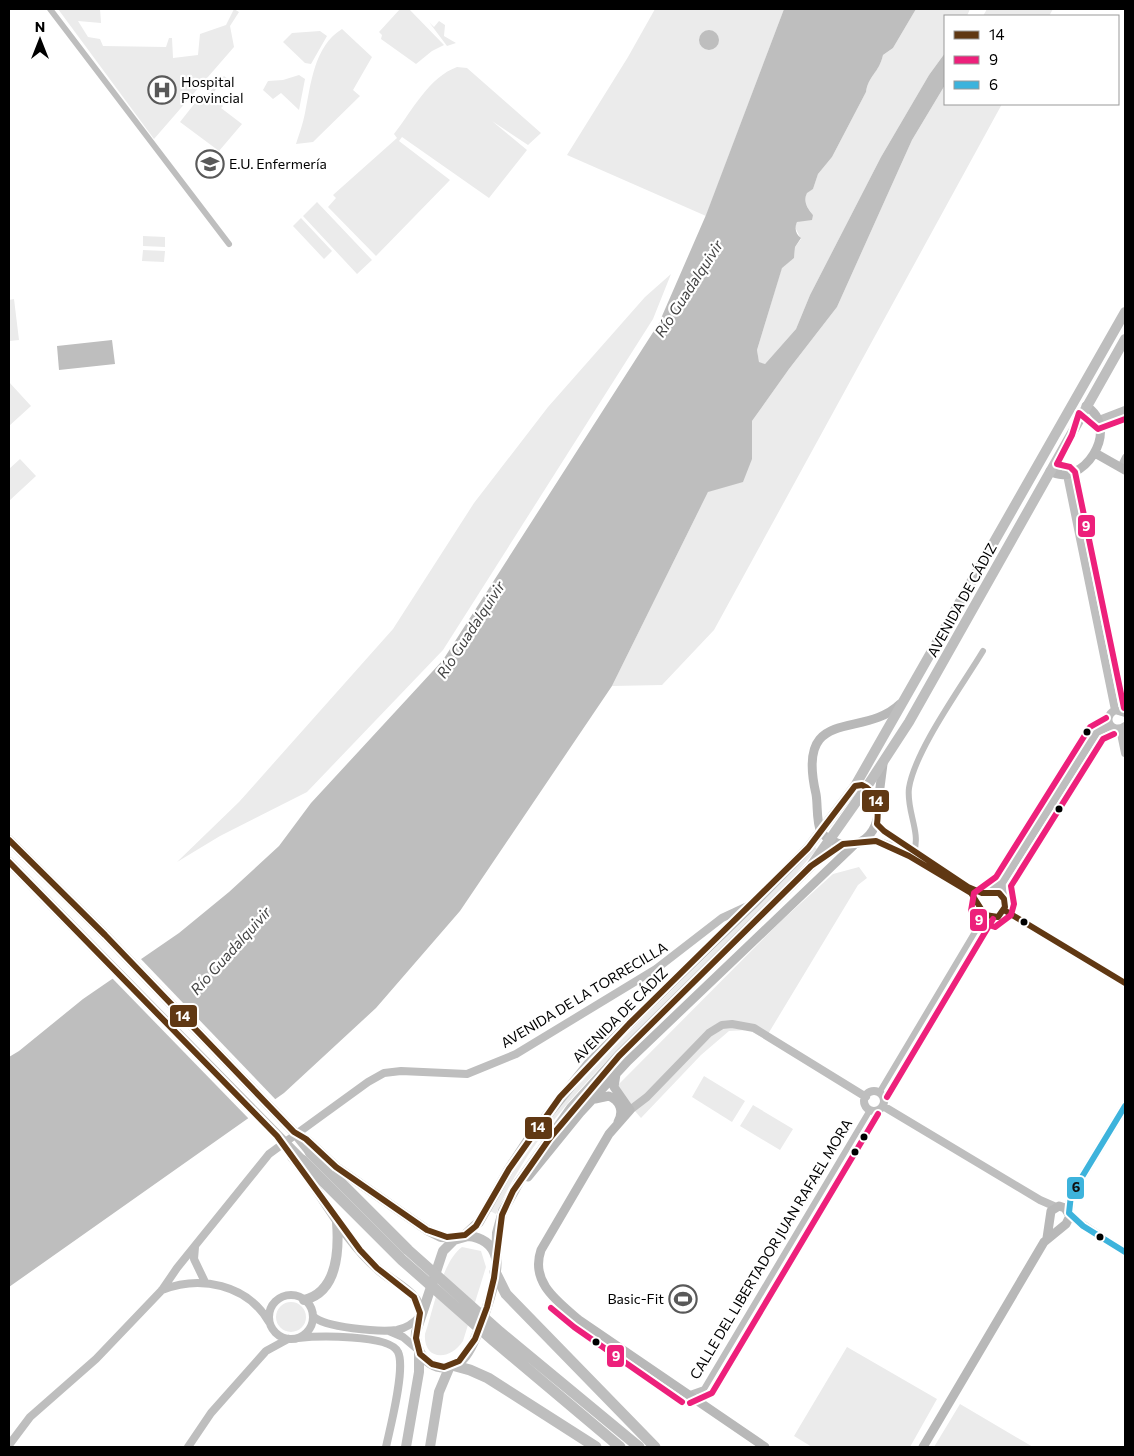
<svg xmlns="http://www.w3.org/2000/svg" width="1134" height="1456" viewBox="0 0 1134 1456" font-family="Commissioner,sans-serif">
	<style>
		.green { fill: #ebebeb }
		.water { fill: #bebebe }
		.pier { fill: #fff }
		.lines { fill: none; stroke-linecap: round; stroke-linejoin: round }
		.minor { stroke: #bebebe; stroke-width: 6 }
		.tertiary { stroke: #bebebe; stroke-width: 8 }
		.secondary { stroke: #b8b8b8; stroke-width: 9 }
		.primary { stroke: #bebebe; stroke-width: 10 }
		.trunk { stroke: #bebebe; stroke-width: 10 }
		.motorway { stroke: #bebebe; stroke-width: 11 }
		.bus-1-casing { stroke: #fff; stroke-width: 10 }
		.bus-2-casing { stroke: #fff; stroke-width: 10 }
		.bus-3-casing { stroke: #fff; stroke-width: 10 }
		.bus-1 { stroke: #603813; stroke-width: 6 }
		.bus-2 { stroke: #ed207b; stroke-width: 6 }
		.bus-3 { stroke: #3db3dc; stroke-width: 6 }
		.bus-dot { fill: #000; stroke: #fff; stroke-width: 2 }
		.labels { text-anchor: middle; stroke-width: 4.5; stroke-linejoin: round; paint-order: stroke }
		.poi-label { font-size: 14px; fill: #000; stroke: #fff; text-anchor: start }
		.street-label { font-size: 14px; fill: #000; stroke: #fff }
		.water-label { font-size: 15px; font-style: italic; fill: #434343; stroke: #fff }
		.line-badge { stroke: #fff; stroke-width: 2 }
		.badge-label { font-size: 14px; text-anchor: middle; font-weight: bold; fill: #fff }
		.pale-badge-label { font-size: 14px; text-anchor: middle; font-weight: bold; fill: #111 }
	</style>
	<rect width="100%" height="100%" fill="#fff"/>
	<path class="green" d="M58,9H100L101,23L78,21L88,37L100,39L103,46L166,47L169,38H172L173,58L198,55L200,34L226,25L234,9L239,12L230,26L234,47L154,139Z
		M400,9H409L444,45L432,51L416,64L381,39L382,35L379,32Z
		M655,9H784L706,216L567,155L628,57Z
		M916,9H970L967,16H945V53L929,75L881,157L810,295L796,329L765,364L759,363L757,350L782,267L794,258L795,247L801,239L795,227L797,222L813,215C807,208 803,201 807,192L813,189L818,174L832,157L866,92C868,76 879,73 883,55L893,48Z
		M987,9H1053L1049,16H983Z
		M439,21L445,25L444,36L456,43L447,46L429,22L434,27Z
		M342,29L372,57L353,90L360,96L313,142L296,144C299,134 303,124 305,113C311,84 314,46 342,29Z
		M320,31L327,36L311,64L305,63L283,42L292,33Z
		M457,67L467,68L541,133L528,145L492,121L527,150L489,198L402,137L399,141L450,180L376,256L328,207L336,198L333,195L397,138L394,134C412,111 429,77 457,67Z
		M299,75L305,79L299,110L281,93L273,99L263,90L268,81L283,80Z
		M224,76L228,79L223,84L221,83L211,96L223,106L221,108L242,124L219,151L180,122L202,94L206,96Z
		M945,85V104H1002L714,630L662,685L612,686L708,492L752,459V421L789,369L837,307L912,140Z
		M317,202L372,260L357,274L303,216Z
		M301,218L332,251L324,259L293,226Z
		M143,236L165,237V247L143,246Z
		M143,250L165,251L164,262L142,261Z
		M671,274L653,319L443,650L307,792L220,836L177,862L239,802L393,629L474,503L548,407L645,297Z
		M14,299L19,340L9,341V300Z
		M9,382L31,406L9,426Z
		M20,459L36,476L9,501V469Z
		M814,846L817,849L793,877C751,919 709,961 666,1002C602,1065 532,1130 496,1214L490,1211L526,1150L586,1074L751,913Z
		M859,867L867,878L858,885L765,1039L749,1030L729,1031L701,1055L641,1118L615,1088L780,922L833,874Z
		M704,1076L745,1101L732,1122L692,1097Z
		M753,1105L793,1129L780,1150L740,1126Z
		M462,1247L481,1251L486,1267L463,1341C449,1362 423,1360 425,1334C433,1311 442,1261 462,1247Z
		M276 1317a15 15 0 1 1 30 0a15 15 0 1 1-30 0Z
		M847,1347L937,1399L910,1447H812L794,1436Z
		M960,1404L1033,1447H934Z"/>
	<path class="water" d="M784,9H916L893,48L883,55C879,73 868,76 866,92L832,157L818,174L813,189L807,193C803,201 807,208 813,215L812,220L797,222C794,229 796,234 801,238L795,247L794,258L782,268L757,350L759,362L765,364L796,329L810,295L881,157L929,75L945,53V85L912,140L837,307L789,369L752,421V459L743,482L708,492L612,686L460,911L376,1008L284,1093L9,1287V1057L19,1051L83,999L179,933L229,892L279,846L311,803L443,660L659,323L706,215Z
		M699 40a10 10 0 1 1 20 0a10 10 0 1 1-20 0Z
		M112,340L115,364L59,370L57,346Z"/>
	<path class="pier" d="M139,957L277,1101L250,1120L111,977Z"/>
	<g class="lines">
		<path class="minor" d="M50,9L229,244
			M1120,467L1125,457
			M914,852C921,832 906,810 909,788C915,750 962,686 983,651
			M879,1093L985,915
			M687,1395L704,1389L870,1110"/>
		<path class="tertiary" d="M1099,420L1125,410
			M1067,475L1115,710
			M1125,713L1115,710C1101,718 1112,735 1125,726
			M1120,729L1125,753
			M877,824L896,841L948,874
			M861,842L876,841L886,844L909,856L971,893L985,915L998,917C1011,907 1000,896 1002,883
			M969,887L985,893
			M991,891L1002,883L1097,732L1110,726
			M1004,910L1125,983
			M864 1101a10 10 0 1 1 20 0a10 10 0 1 1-20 0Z
			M883,1106L1040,1200L1056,1207
			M630,1110L647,1097L709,1033L722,1025L732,1024L754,1028L866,1097
			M1070,1216L1125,1252
			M195,1247L194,1259L205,1282
			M162,1290C200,1275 247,1284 269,1322
			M269 1317a22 22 0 1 1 44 0a22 22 0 1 1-44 0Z
			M313,1316C324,1328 380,1332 397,1330C406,1328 414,1323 420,1316
			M389,1331L403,1337L416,1348
			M298,1338C316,1336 390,1334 398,1352C406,1368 390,1428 386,1447
			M9,1445L30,1417L96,1359L162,1290L177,1268L269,1154L317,1119L368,1082L384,1073L401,1071L467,1074L516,1054L656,969L722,918L750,905
			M188,1447L211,1413L266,1351L288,1339"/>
		<path class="secondary" d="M1095,453L1125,470
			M1050,471C1081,490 1123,429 1086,406
			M861,785C895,802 873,856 837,843C831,840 824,837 821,832C816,821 818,805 816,794C795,704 863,740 900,704
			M878,803L883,764
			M815,863L843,844
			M616,1074L614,1087L630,1110L609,1134L541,1250C530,1282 557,1301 579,1320L765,1447
			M595,1099L609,1096C620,1101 624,1111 618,1122
			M528,1177L580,1113L628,1061L855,844
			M1069,1213L1071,1195L1125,1106
			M923,1447L1044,1242L1066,1224L1070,1216L1065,1208L1059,1206L1051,1211L1047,1238"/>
		<path class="primary" d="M468,1236C481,1237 493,1244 496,1258C500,1276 476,1346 463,1359C442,1380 413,1359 416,1332L443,1251L454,1240Z
			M463,1237L479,1222L509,1169L532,1134L590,1062L752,905L808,848L855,786L1125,312
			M496,1264L497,1233L503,1211L519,1182L571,1108L619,1055L811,866L866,788L909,722L1125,339
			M406,1447L419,1372V1353
			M430,1447L439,1392L450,1366"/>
		<path class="trunk" d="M9,840L105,935L294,1132L310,1152
			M9,862L302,1160
			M308,1141L336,1167L427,1230L441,1237L459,1238
			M292,1157C323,1193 342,1238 378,1269C392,1282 422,1293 420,1315
			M304,1300C338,1292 339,1249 337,1222"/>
		<path class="motorway" d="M310,1152L408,1250L500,1332L639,1447
			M302,1160L402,1260L494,1341L620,1447
			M495,1272L506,1294L655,1447
			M452,1365L470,1370L488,1378L596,1447"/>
		<g class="bus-1-casing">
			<path id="bus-1" d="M9,840L105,935L294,1132L306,1139L336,1167L427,1230L447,1237L465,1235L476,1226L509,1169L560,1097L629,1024L808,848L855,786L862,785C877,791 879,810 877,824L884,831L968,887L982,893H999L1004,899L1005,907L998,917L985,915L971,893L909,856L876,841L843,844L811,866L619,1056L550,1138L513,1191L502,1215L494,1278L487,1307L475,1339L459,1361L444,1367L432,1364L420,1354L416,1338L420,1313L414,1297L377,1268L360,1250L277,1136L9,862
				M1004,910L1125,983"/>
		</g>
		<g class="bus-2-casing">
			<path id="bus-2" d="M1124,708L1075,472L1070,467L1057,464L1072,435L1079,413L1098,429L1125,419
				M1106,718L1090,727L996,877L974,893L971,911L980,922L995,927L1011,915L1014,904L1011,886L1103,739L1114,734
				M887,1097L993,919
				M551,1308L574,1327L682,1402
				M690,1403L712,1393L878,1114"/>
		</g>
		<g class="bus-3-casing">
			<path id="bus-3" d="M1125,1106L1071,1195L1069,1213L1083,1226L1125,1252"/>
		</g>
		<use href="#bus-1" class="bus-1"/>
		<use href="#bus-2" class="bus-2"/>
		<use href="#bus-3" class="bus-3"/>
	</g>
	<defs>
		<g id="hospital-ring" transform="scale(1.4375)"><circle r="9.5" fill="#fff" stroke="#595959" stroke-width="1.5"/><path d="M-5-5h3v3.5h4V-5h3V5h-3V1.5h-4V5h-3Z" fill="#595959"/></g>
		<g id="university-ring" transform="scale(1.4375)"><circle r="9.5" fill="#fff" stroke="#595959" stroke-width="1.5"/><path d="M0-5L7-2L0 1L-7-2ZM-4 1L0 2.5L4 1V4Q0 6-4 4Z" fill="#595959"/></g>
		<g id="stadium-ring" transform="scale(1.4375)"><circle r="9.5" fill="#fff" stroke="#595959" stroke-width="1.5"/><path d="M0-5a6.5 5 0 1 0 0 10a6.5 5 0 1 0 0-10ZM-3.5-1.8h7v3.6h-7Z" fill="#595959"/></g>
	</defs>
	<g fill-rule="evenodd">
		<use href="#hospital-ring" x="162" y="90"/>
		<use href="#university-ring" x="210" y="164"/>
		<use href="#stadium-ring" x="683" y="1299"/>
	</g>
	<g class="bus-dot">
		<circle cx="1087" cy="732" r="4.5"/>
		<circle cx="1059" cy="809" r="4.5"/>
		<circle cx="1024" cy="922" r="4.5"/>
		<circle cx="864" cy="1137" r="4.5"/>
		<circle cx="855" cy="1152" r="4.5"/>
		<circle cx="1100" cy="1237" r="4.5"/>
		<circle cx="596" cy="1342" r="4.5"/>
	</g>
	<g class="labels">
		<g class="poi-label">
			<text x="181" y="87">Hospital<tspan x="181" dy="16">Provincial</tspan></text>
			<text x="229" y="169">E.U. Enfermería</text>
			<text x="664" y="1304" text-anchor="end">Basic-Fit</text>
		</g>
		<g class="street-label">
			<text transform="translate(962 600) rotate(-61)" y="5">AVENIDA DE CÁDIZ</text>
			<text transform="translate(584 995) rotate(-31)" y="5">AVENIDA DE LA TORRECILLA</text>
			<text transform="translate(620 1015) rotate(-45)" y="5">AVENIDA DE CÁDIZ</text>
			<text transform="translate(771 1249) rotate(-59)" y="5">CALLE DEL LIBERTADOR JUAN RAFAEL MORA</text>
		</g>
		<g class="water-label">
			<text transform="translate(689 289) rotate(-57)" y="5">Río Guadalquivir</text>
			<text transform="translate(471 630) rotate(-57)" y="5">Río Guadalquivir</text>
			<text transform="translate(231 951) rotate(-48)" y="5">Río Guadalquivir</text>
		</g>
	</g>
	<g class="line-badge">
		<rect x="1077" y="514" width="19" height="24" rx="5" fill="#ed207b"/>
		<rect x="861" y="789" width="29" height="24" rx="5" fill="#603813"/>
		<rect x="969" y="908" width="19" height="24" rx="5" fill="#ed207b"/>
		<rect x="169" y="1004" width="29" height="24" rx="5" fill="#603813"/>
		<rect x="524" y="1116" width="29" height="24" rx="5" fill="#603813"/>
		<rect x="1066" y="1176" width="19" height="24" rx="5" fill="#3db3dc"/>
		<rect x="606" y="1344" width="19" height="24" rx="5" fill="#ed207b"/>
	</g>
	<g class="badge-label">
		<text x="1086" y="531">9</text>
		<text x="876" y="806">14</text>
		<text x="979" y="925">9</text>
		<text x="183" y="1021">14</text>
		<text x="538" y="1132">14</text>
		<text x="616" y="1361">9</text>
	</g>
	<g class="pale-badge-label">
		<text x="1076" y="1192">6</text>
	</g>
	<rect width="1134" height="1456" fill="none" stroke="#000000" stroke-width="20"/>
	<rect x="944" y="15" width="175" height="90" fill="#ffffff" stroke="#999999"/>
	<rect x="954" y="31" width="25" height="8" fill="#603813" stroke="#999999"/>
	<text x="989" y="40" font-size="15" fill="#000000">14</text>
	<rect x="954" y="56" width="25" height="8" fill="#ed207b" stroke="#999999"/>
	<text x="989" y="65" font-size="15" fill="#000000">9</text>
	<rect x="954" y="81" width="25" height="8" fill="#3db3dc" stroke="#999999"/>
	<text x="989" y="90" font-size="15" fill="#000000">6</text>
	<g transform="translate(40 40)" stroke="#ffffff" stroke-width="4" paint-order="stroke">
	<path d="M0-4L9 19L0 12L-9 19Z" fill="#000000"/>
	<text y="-8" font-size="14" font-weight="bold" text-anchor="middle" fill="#000000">N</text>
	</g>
</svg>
